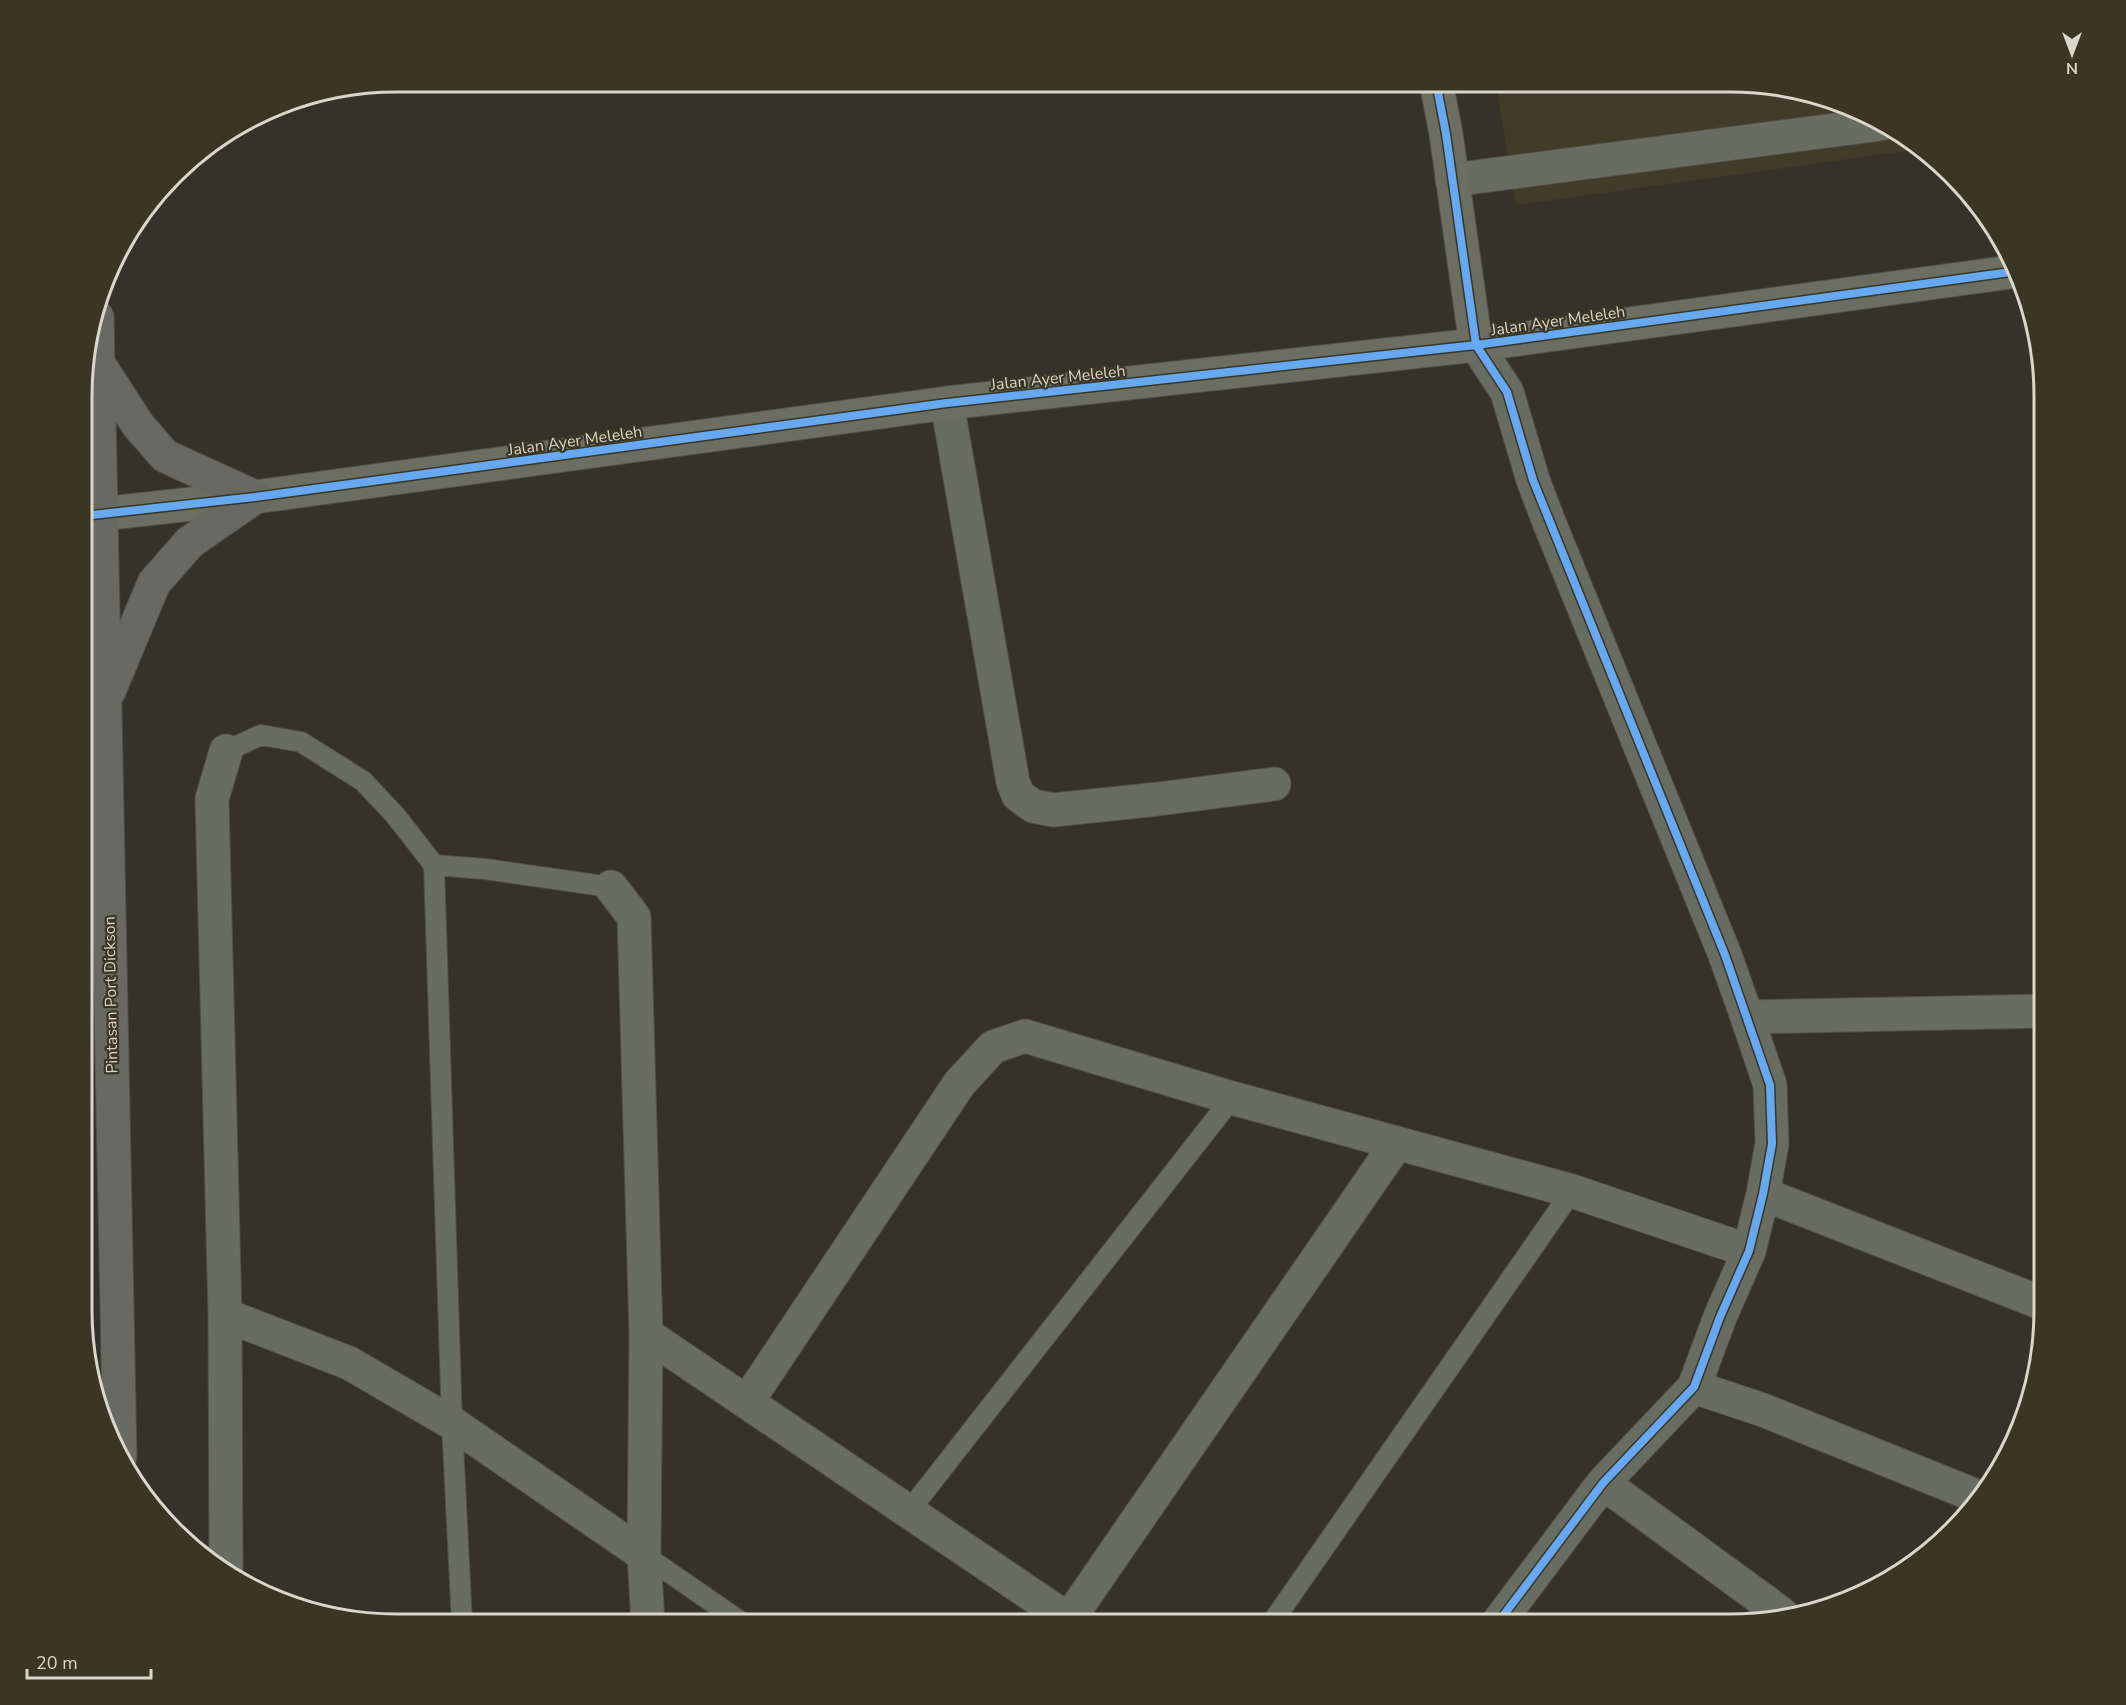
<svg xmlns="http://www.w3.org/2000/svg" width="2126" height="1705" viewBox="0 0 2126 1705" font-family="'Nunito Sans',sans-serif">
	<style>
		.built { fill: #413c27 }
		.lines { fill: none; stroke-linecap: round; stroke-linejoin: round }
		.lane-casing { stroke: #524f48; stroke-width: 22 }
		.street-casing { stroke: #524f48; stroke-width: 35 }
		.secondary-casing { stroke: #524f48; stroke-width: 35 }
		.highway-casing { stroke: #524f48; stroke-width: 35 }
		.lane { stroke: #686c61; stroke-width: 20 }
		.street { stroke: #686c61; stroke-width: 33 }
		.secondary { stroke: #6b6e61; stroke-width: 33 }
		.highway { stroke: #686960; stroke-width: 33 }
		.cycleway-casing { stroke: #393625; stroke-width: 11 }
		.cycleway { stroke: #66a8f1; stroke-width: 8 }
		.labels { text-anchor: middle; stroke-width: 4.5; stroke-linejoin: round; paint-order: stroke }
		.street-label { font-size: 16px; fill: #d9d7cc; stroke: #393625 }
		.rim { fill: none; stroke: #d9d7cc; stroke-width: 3 }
	</style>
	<rect width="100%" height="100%" fill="#35322a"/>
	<path class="built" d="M1496,82H1750L1851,105L1921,149L1516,205Z"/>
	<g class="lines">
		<g class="lane-casing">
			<path id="lane" d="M226,751L261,735L301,742L363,781L395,815L434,865L485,869L611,887
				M434,865L452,1423L462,1623
				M909,1511L1232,1098
				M644,1555L744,1624
				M1271,1624L1572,1191"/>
		</g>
		<g class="street-casing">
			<path id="street" d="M1452,180L1881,124
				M1476,345L1507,392L1533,480L1549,522L1725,955L1747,1017L1770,1085L1772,1144L1763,1194L1749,1251L1720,1317L1694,1387L1603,1483L1497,1624
				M947,403L1013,782L1018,795L1033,806L1053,810L1158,799L1274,784
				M226,751L212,799L225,1315L226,1569
				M611,887L634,917L646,1334L644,1555L648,1623
				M1747,1017L2045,1011
				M1763,1194L2044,1304
				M225,1315L349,1363L452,1423L644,1555
				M646,1334L1075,1624
				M1694,1387L1763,1410L1979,1497
				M747,1402L959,1084L993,1047L1025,1036L1232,1098L1572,1191L1749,1251
				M1603,1483L1782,1614
				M1069,1619L1397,1143"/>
		</g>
		<g class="secondary-casing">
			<path id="secondary" d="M1436,82L1446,134L1476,345
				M83,516L255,497L947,403L1476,345L2018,271"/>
		</g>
		<g class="highway-casing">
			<path id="highway" d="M97,317L120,1457
				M98,363L138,425L165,456L255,497
				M109,691L154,583L190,542L255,497"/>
		</g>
		<use href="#lane" class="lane"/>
		<use href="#street" class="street"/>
		<use href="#secondary" class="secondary"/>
		<use href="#highway" class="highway"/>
		<g class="cycleway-casing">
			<path id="cycleway" d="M1436,82L1446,134L1476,345L1507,392L1533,480L1725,955L1770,1085L1772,1144L1763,1194L1749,1251L1720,1317L1694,1387L1603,1483L1497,1624
				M83,516L255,497L947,403L1476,345L2018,271"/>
		</g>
		<use href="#cycleway" class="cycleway"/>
	</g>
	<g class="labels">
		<g class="street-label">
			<text transform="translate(1558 320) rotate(-8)" y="6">Jalan Ayer Meleleh</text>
			<text transform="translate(1058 377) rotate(-6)" y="6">Jalan Ayer Meleleh</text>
			<text transform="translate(575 440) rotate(-8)" y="6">Jalan Ayer Meleleh</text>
			<text transform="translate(110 995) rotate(-91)" y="6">Pintasan Port Dickson</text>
		</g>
	</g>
	<path d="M0 0H2126V1705H0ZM396 92H1730A304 304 0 0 1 2034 396V1310A304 304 0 0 1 1730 1614H396A304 304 0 0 1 92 1310V396A304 304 0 0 1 396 92Z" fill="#393625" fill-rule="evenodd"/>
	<path class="rim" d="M396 92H1730A304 304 0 0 1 2034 396V1310A304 304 0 0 1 1730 1614H396A304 304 0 0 1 92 1310V396A304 304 0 0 1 396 92Z"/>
	<g transform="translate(2072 54) rotate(180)" stroke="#393625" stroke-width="4.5" paint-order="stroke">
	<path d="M0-4.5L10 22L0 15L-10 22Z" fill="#d9d7cc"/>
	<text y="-9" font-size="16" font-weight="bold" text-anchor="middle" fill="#d9d7cc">N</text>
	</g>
	<path d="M27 1669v9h124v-9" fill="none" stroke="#d9d7cc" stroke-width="3"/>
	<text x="36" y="1669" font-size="18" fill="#d9d7cc" stroke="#393625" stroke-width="4.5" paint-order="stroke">20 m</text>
</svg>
